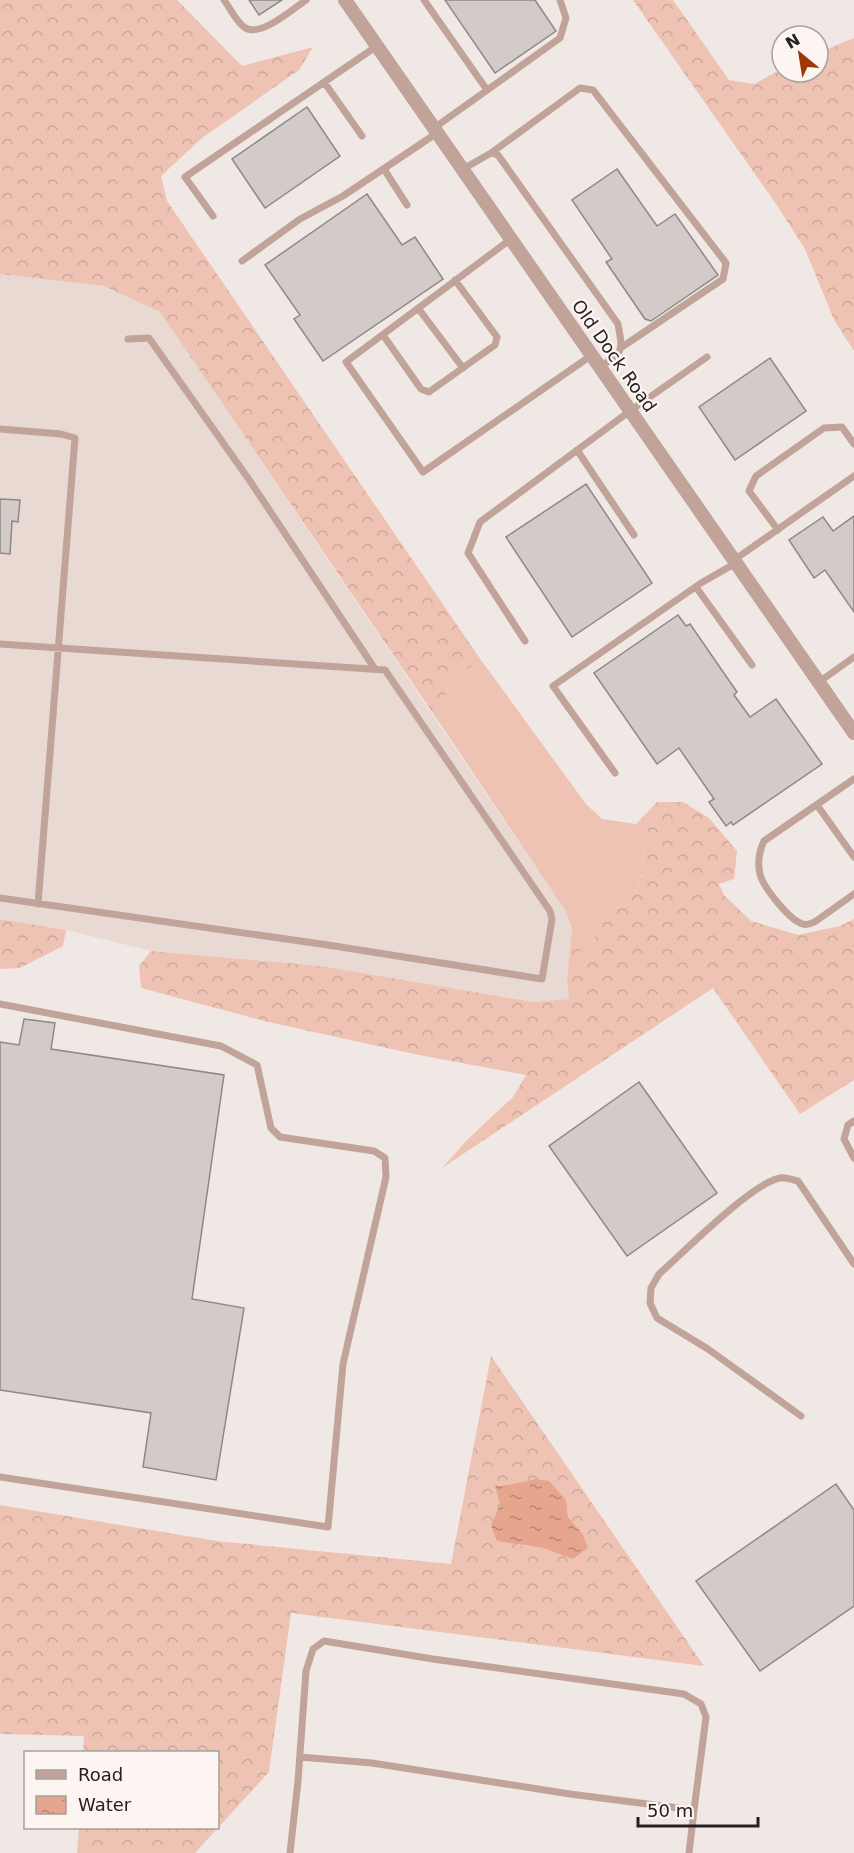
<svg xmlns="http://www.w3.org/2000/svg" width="854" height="1853" viewBox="0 0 854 1853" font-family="'DejaVu Sans',sans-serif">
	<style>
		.built { fill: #e9d9d3 }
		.grass { fill: #eec3b3 }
		.forest { fill: url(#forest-crowns); fill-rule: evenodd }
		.water { fill: url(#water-ripples) }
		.building { fill: #d3cbc8; stroke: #908886; stroke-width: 1.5 }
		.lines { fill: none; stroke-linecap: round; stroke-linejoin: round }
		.lane { stroke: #c1a399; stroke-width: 7 }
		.street { stroke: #c1a399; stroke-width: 14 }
		.labels { text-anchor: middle; stroke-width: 4.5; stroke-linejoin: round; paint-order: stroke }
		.street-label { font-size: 18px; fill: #242120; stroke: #fdf5f2 }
	</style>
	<defs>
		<pattern id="forest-crowns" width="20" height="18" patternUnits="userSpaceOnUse" patternTransform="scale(1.5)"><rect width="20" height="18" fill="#eec3b3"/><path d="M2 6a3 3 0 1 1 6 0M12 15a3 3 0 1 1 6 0" fill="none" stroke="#cca79a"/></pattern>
		<pattern id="water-ripples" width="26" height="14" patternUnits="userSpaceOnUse" patternTransform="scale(1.5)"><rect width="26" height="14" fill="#e6a58d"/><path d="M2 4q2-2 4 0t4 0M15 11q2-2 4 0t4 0" fill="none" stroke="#ba8673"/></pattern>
	</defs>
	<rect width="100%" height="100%" fill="#f0e8e5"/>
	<path class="built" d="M0,274L104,286L160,312L566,912L572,928L567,981L569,999L533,1002L321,966L151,951L66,930L0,919Z"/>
	<path class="grass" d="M481,660L586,804L602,819L636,824L645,854L638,889L605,920L583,958L566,912L439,722L449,683Z"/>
	<path class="forest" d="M0,0H177L242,66L313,47L299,70L202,138L161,176L167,201L481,660L449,683L439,722L160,312L104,286L0,274Z
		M633,0H673L729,80L754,84L782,69V72H818V53L854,38V351L834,320L805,249L776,204Z
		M657,802H683L709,818L737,851L734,879L719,884L724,895L751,921L798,935L840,926L854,919V1080L800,1114L713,988L442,1168L468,1139L513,1097L526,1075L419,1055L268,1022L141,988L139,966L151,951L321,966L533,1002L569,999L567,981L572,928L583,957L605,920L638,889L645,854L636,824Z
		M0,919L66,930L63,946L20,968L0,969Z
		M491,1356L704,1666L291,1613L269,1772L195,1853H77L79,1828H218V1752H83L84,1736L0,1734V1505L217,1541L451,1564ZM535,1479L557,1491L566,1500L568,1517L582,1533L573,1558L543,1548L519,1545L491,1525L500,1504L496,1486L508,1485Z"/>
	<path class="water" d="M535,1479L549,1481L566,1500L568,1517L582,1533L588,1548L573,1559L543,1548L497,1541L491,1525L500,1504L495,1486L508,1485Z"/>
	<path class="building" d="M249,0H282L259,15Z
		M445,0H535L556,31L495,73Z
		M307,107L340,156L265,208L232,159Z
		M617,169L657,226L675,214L718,275L651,321L645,319L606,262L612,259L572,200Z
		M367,194L402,245L415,237L443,279L323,361L294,319L300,315L265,265Z
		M770,358L806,411L735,460L699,407Z
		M586,484L652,583L572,637L506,537Z
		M0,499L20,500L18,522L12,521L10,554L0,553Z
		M854,516V612L825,570L814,578L789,540L823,517L833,531Z
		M678,615L686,626L690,624L737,692L734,695L750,717L776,699L822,764L733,825L731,822L726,826L709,802L714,799L679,748L657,764L594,673Z
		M24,1019L55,1023L51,1049L224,1075L192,1299L244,1308L216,1480L143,1467L151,1413L0,1390V1042L19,1045Z
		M639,1082L717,1193L627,1256L549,1146Z
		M836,1484L854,1510V1606L760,1671L696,1581Z"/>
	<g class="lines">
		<path class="lane" d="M224,0C230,8 236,21 244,27C259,39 293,9 306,0
			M424,0L487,90
			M324,82L362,136
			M434,128L560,38L566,18L560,0
			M491,153L580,88L593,90L726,263L723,279L622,347
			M384,169L407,205
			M463,169L491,153L498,155L618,324C623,352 624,351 600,367
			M213,216L185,177L377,46
			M511,239L346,362L423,472L592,355
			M242,261L300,219L343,196L437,133
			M418,308L463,368
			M383,335L421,389L429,392L495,345L497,337L455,280
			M128,339L149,338L250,481L375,669
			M0,429L61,434L75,438L38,904
			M577,450L634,535
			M778,530L749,491L756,476L824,428L842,427L854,444
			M734,560L854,476
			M696,587L752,665
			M525,641L468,553L480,522L630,411L707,357
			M0,644L385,670L550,911L552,919L542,979L328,945L0,898
			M819,682L854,657
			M615,773L553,686L701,583L736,563
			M854,779L764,841C759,852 757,862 760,874C763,887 790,921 803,924C808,926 812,923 816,921L854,894
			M817,805L854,857
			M0,1004L221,1046L257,1065L271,1128L280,1137L374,1151L385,1158L386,1177L343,1364L328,1527L0,1477
			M854,1121L848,1125L844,1139L854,1158
			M801,1416L708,1349L657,1318L650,1303L651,1288L659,1274C683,1253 752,1183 780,1178C785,1177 793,1180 798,1181L854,1264
			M290,1853L298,1781L306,1671L313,1649L324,1641L433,1659L684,1694L701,1704L706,1717L694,1810L570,1794L372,1763L300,1757
			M689,1853L694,1810"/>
		<path class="street" d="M345,0L854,733"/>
	</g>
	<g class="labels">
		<g class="street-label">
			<text transform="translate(614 356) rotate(55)" y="6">Old Dock Road</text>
		</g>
	</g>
	<rect x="24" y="1751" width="195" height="78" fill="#fdf5f2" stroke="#a6a09e" stroke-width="1.5"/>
	<rect x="36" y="1770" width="30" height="9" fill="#c1a399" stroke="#a6a09e" stroke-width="1.5"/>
	<text x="78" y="1781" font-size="18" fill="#242120">Road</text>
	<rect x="36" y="1796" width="30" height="18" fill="url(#water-ripples)" stroke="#a6a09e" stroke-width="1.5"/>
	<text x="78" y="1811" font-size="18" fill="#242120">Water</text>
	<g transform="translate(800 54) rotate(330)"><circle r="28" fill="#fdf5f2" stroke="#a6a09e" stroke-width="1.5"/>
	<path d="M0-4.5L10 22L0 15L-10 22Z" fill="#9e3907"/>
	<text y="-9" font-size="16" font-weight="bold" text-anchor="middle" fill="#242120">N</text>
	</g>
	<path d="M638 1817v9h120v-9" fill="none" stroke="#242120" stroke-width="3"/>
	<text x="647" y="1817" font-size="18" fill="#242120" stroke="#fdf5f2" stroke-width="4.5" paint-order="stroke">50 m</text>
</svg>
